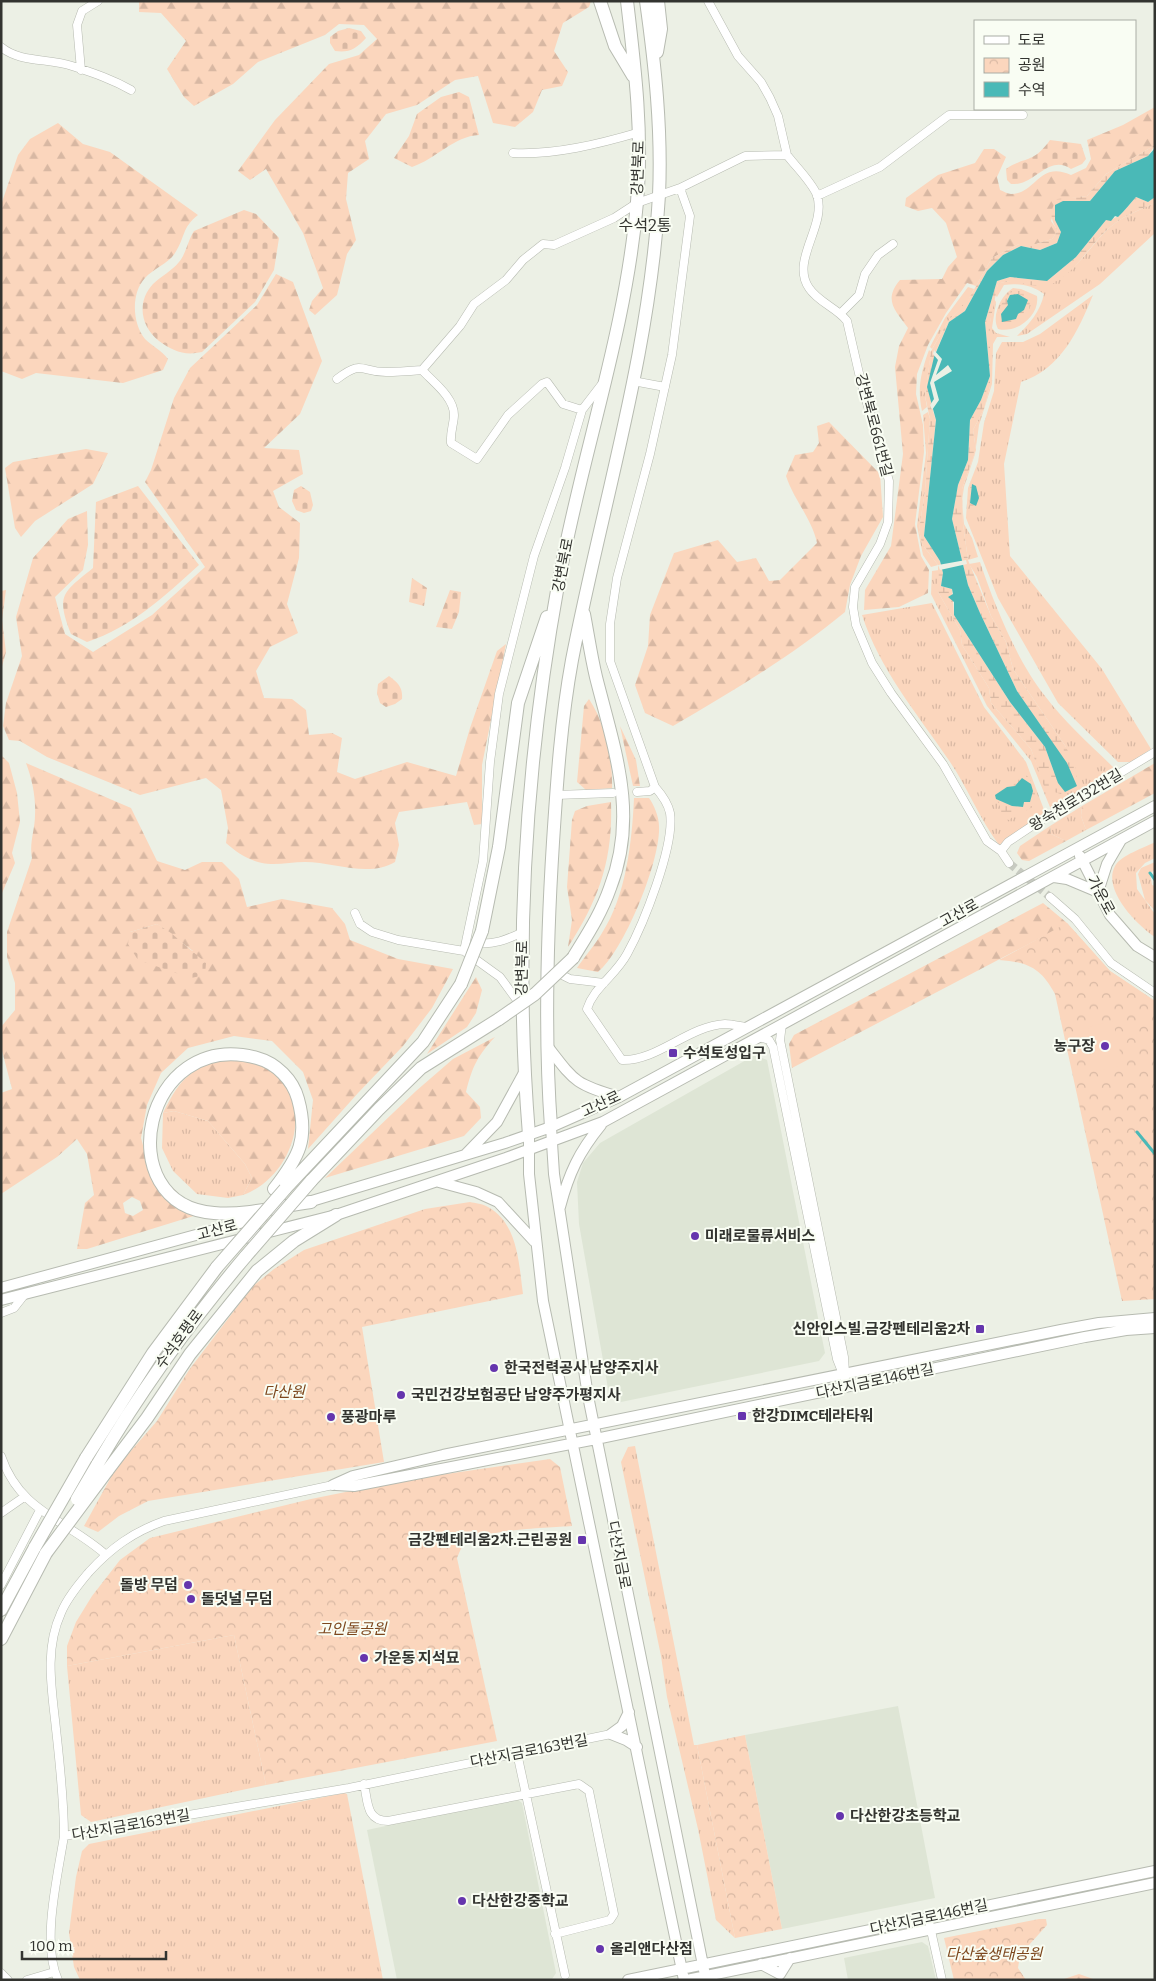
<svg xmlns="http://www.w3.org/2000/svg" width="1156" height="1981" viewBox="0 0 1156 1981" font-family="Bitter,'Noto Sans KR',serif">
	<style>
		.built { fill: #dee5d5 }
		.grass { fill: url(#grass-tufts) }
		.forest { fill: url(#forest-firs); fill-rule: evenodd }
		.wetland { fill: url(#wetland-marsh); fill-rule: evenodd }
		.cemetery { fill: url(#cemetery-stones) }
		.park { fill: url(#park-crowns) }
		.pitch { fill: #fbd6bd }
		.water { fill: #4ab9b7 }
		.pier { fill: #ecf0e5 }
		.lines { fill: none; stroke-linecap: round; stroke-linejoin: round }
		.stream { stroke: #4ab9b7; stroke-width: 3 }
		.minor-tunnel { stroke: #c7cac1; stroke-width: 8; stroke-dasharray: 8 4; stroke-linecap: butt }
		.minor-casing { stroke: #b7bbb1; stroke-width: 9 }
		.tertiary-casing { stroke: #b7bbb1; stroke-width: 12 }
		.trunk-casing { stroke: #b7bbb1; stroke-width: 14 }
		.minor { stroke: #fff; stroke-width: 8 }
		.tertiary { stroke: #fff; stroke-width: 10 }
		.trunk { stroke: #fff; stroke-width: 12 }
		.trunk-bridge-casing { stroke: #b7bbb1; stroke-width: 14; stroke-linecap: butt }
		.trunk-bridge { stroke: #fff; stroke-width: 12 }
		.poi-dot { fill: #6535ad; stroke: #f9fdf3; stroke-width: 2 }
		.labels { text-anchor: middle; stroke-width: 4; stroke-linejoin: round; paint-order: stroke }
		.street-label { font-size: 15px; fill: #333430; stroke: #f9fdf3 }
		.poi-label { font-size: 15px; font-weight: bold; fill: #333430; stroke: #f9fdf3; text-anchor: start }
		.park-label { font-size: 15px; font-style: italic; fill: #7d471d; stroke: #f9fdf3 }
		.neighbourhood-label { font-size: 16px; fill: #333430; stroke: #f9fdf3 }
	</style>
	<defs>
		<pattern id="grass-tufts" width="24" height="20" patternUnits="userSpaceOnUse" patternTransform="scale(1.25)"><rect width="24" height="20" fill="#fbd6bd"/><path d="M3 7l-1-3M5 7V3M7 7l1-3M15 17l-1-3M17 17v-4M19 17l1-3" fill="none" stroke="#d8b8a3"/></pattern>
		<pattern id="forest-firs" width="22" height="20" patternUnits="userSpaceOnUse" patternTransform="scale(1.25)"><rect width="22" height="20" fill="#fbd6bd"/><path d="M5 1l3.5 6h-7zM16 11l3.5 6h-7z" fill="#d8b8a3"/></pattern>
		<pattern id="wetland-marsh" width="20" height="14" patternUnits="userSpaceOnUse" patternTransform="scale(1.25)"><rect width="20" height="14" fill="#fbd6bd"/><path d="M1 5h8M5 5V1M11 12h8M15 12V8" fill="none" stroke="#d8b8a3"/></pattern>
		<pattern id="cemetery-stones" width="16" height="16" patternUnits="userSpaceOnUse" patternTransform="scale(1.25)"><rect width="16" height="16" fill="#fbd6bd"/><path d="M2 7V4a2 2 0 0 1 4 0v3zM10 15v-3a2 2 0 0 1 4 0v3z" fill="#d8b8a3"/></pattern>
		<pattern id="park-crowns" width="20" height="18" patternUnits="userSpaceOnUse" patternTransform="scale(1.25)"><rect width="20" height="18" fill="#fbd6bd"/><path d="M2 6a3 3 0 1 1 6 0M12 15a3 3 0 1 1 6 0" fill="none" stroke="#d8b8a3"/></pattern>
	</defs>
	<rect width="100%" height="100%" fill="#ecf0e5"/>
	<path class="built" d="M755,1055L767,1060L825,1353L819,1361L621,1402L609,1394L579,1224L577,1182L583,1163L600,1143Z
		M898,1706L935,1898L782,1929L745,1735Z
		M516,1798L522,1803L556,1973L552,1979L397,1980L367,1830Z
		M922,1942L928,1946L936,1980H848L844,1958Z"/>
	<path class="grass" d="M1155,203V233L1100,284L1027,334L1017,336C1030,323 1040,312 1044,294C1032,285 1018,283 1004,285L997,297L995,295L998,284C1013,277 1051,285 1065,274C1084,261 1096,238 1114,224C1126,215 1141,209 1155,203Z
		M968,287L974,289L968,301L949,320L932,349L930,347L945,318Z
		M1013,288L1021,289L1037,296C1040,316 1016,334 998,329C991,316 1001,295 1013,288Z
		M1093,295C1078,331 1061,369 1021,382L1004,464L1010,556L1102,669L1151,749L1131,762H1118L1058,703L998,598L966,518L968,488L978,462L984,423L994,391L996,353L1002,342H1023L1040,334Z
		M994,299L996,302L992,328L996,333L1010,337H997L993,344L992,384L979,425L975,454L964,487L962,501L964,524L972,538L978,557L968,560L963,524L962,489L976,450L973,430L984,409L990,386V322Z
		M929,350L931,352L925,396L927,407L922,411C917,388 921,372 929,350Z
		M928,412L930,419L925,491L919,530L922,544L938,565L931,567L923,555L917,526L926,453L923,415Z
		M980,562C994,604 1017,661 1045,696C1065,723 1093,747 1117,771L1052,812L1031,761L987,706L931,594L932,571L939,570L938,592L960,630L962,645L989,688L991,703L1031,749L1046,789L1066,747L1013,669L1006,642L991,616L977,577L969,564Z
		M932,603L984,707L1026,762L1046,815L999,845C979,818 967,786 948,759C916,712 880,670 862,615Z
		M1082,806L1081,816L1086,830L1066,841L1051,834L1050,826Z
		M1155,842V858L1145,863L1136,873L1137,889L1155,914V937C1137,925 1102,890 1115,866C1121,855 1144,848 1155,842Z
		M1155,862V870L1150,873L1152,885L1155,886V911L1145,900L1138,874L1141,868Z
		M174,1111L208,1121L245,1164L252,1178L243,1195L228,1198L197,1194L173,1171L162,1148L163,1113Z
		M635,1446L694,1745H697L735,1938L716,1920L698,1829L667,1697L661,1656L621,1462L628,1447Z
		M234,1635L266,1785L91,1822L81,1815L67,1666Z
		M344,1793L347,1794L383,1980H80L74,1967L69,1933L76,1877L82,1851L89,1844Z"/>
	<path class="forest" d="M139,1H591L589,7L563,23L554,51L568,72L562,86L542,90L533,112L515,127L493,123L478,76L455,80L417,105L386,114L365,141L369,159L348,173L346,199L356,240L347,254L337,295L315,315L309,310L312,301L323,288L303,233L266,169L250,180L238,171L275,120L329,64L359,55L377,39L364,25L339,24L325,35L258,62L233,84L194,106L184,97L167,69L186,41L161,13L139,12Z
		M1155,107V145L1106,174L1087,196L1057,200L1051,221L1058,231L1052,239L1036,244H1019L992,258L976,286L967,283L946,313L928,345L917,374L916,394L923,425L924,452L915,524L921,556L929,570L928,593L899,607L864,610L865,590L891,546L903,454L895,367L899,346L908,328C895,310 883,300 900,280L942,279L948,267L957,257L946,223L932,208L918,211L905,206L906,198L938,175L975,163L984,149H994L1006,157L997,177L1000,190C1003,191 1008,194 1011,194C1036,194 1039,160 1071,175L1086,168L1091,159L1087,140L1123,125Z
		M58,123L83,144L110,152L198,215C182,227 185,238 175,253C169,263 153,269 145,278C131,293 132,323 145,339C152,346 161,350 168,359L163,370L123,383L36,373L22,379L1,371V205L18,155L30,139Z
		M276,274L293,282L322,361L300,414L264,448L299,450L303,474L273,491L279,507L300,523L299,558L287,604L298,633L270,647L256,671L264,698L292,699L306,710L309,735L332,733L342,738L337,772L355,779L407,762L456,776L470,728L497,651L506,644L482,765V824L474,825L467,802L399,812L395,823L399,845L395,862C369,878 333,862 305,862C291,862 275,866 262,863C248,860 236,852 226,843L228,828L221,790L206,778L140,795L47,757L20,741L9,740L3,726L6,703L22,656L16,617L33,558L68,519L87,511L88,545L83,570L55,597L65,634L93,652L152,615L205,567L145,482L151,470L174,398L190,368L257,305Z
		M829,422L880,474L883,517L861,556L850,585L845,612C792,656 733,691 673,726L645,713L635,685L648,646L650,615L674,553L718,540L737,562L756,558L769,581L780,580L817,543C812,519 794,500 786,476L795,455L813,452L819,443L817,426Z
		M86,449L108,453L93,484L35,521L21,537L15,528L5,468L13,462Z
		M6,590L2,620L6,652L1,670V591Z
		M589,699C605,723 613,759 612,788L586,790L577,782L584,706Z
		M620,726L636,760L640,786H633Z
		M1,755L9,763L17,793L20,822L12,853L15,863L2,893Z
		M26,763L131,808L157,861L185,870L202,862H222L239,879L247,907L282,899L332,908L345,924L350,940L398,959L453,969L432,1008L403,1046L358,1093L308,1149L313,1100L303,1072L272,1041L234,1036L188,1048L161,1073L147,1105L141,1138L148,1164L200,1214L87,1249H77L85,1203L94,1195L87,1154L77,1139L57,1157L1,1194V1093L12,1089L1,1047V1027L15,1010V983L7,957V932L32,858C29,843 35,830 35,815C36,797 32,779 26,763ZM157,924L193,951L130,932ZM132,1197L140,1201L143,1210L133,1216L125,1213L123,1203Z
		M1155,763V793L1086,830L1081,816L1082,806Z
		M634,798H649C654,805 659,817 659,826C661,860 624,951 598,972L577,968C585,956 595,945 602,933C626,896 632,842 634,798Z
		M611,802C613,860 599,899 568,947L572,920L567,887L572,820L575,811L587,806Z
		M1050,826L1051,834L1066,841L1029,861L1022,860L1017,853L1020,846Z
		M1043,903L1067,923L1110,971L1155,1001L1044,936L792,1068L789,1044L794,1035Z
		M476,977L482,990L476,1013L467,1027L427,1054Z
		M495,1037C478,1055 472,1067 466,1092L480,1107L481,1118L464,1136L325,1178L416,1091L453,1059Z
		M232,1056C249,1059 264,1062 278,1074C282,1078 285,1085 288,1090C309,1128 283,1181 243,1195L252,1178L245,1164L208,1121L174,1111L163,1113C181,1076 193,1067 232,1056Z
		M1079,1974L1096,1980H1061Z"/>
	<path class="wetland" d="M1155,145L1148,156L1115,171L1090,201H1063L1059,225L1061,232L1057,243L1040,250L1021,246L1003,255L987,271L965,311L949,322L934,356L933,411L936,420L924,536L940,561L943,573L941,586L952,589L954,615L1010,702L1045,747L1058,783L1052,742L1017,691L980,613L968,585L952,519L958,485L968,460L970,420L981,400L990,376L985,322L997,281L1010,277L1047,281L1076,257L1106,220C1119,220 1128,206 1136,197L1148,202L1155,197V203C1141,209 1126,215 1114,224C1092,241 1078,270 1054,283C1036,293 1016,276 998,284L990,322V386L984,409L973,430L976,450L962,489L963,524L968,560L991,616L1006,642L1013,669L1066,747L1076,769L1077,788L1064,795L1045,789L1031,749L991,703L989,688L962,645L960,630L938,592V565L922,544L919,530L925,491L930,419L925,396L931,351L949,320L968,300L992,258L1019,244H1036L1052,239L1058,231C1050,219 1049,212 1057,199L1087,196L1106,174Z
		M1014,291H1023L1030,298L1029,312C1021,321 1012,330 1000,327C995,315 1002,296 1014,291ZM1018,294L1024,296L1018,314H1001L1008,304L1010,295Z
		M973,483L979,486L980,508L972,510C967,503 968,489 973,483ZM972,484L976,486L979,498L970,503Z
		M1024,773C1034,781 1037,794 1034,806C1026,812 1016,813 1009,820L1001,818V809L994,793ZM1017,783L1025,801L1021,806H1012L995,795L1015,786Z"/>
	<path class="cemetery" d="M349,28L361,31L366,38C356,49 349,53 335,51L330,43V37L338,31Z
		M459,92L469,97L479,135C454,136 436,159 412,167L394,158L409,136L417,114L441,97Z
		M1050,140L1081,144L1086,159L1082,164L1071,169C1053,156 1039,176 1024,182C1020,184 1015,184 1011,184L1007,180L1006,169C1025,156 1033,164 1050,140Z
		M244,210L256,214L279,238L274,270L255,302L202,352C184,356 173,351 159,341C141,327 136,302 153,284C161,276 172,271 179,262C186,254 188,240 194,231Z
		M138,486L199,565C165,596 132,627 87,642L71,634C55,594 64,592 93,568L96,502Z
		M301,486L310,492L313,505L311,511L304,513L296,510L292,501L294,490Z
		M412,578L427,588L424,606L409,602Z
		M450,590L461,592L459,612L452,629L436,627Z
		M389,676C398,683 403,687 402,699L395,704L386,707L380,703L377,693L378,684Z
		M157,924L171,933L206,963L205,975L191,978L138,960L128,944L130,932Z"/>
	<path class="park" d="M1067,923L1110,971L1155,1001V1299L1122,1301L1055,994C1041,968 1028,962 999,960Z
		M470,1202C475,1203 483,1204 488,1207C518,1223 519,1265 523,1294L362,1327L384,1462L148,1501L119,1516L98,1532L84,1526L116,1468L157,1421L189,1370L253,1286L274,1269L304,1250L425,1209Z
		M550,1459L560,1467L572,1526C549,1528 480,1529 464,1544C461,1547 459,1554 457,1558L497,1741L266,1785L234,1635L67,1666V1646L76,1622L92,1596L120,1560L150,1538L311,1499L405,1480Z
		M745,1735L782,1929L735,1938L697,1745Z
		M1039,1919H1046L1047,1925L1020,1955L1018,1968L1026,1980H954L944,1938Z"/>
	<path class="pitch" d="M1113,1021L1123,1065L1097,1071L1088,1027Z"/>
	<path class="water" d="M1155,148V197L1148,202L1136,197C1130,204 1125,210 1118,217L1115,216L1111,221L1106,220L1076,257L1047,281L1010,277L997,281L985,322L990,376L981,400L970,420L968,460L958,485L952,519L968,585L980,613L1017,691L1067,763L1077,786L1065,792L1058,783L1045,747L1010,702L954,615V602L948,597L953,594L952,589L941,586L943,573L940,561L924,536L936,420L927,387L934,357L949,322L965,311L987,271L1003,255L1021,246L1040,250L1057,243L1061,232L1055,220V205L1063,201H1090L1115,171L1148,156Z
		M1018,294L1028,300L1024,310L1018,314L1016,319L1002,322L1001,314L1008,305L1007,301L1010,295Z
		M972,484L976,486L979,498L976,506L970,503Z
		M1022,778L1031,784L1033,791L1030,802H1024L1023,807L1012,806L996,799L995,795L1007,787L1015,786Z"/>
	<path class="pier" d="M934,350L942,359L936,375L948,365L952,371L934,382L939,400L932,410L930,405L934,399L930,383L938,360L933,354Z
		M966,560L967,564L940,570L938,565Z"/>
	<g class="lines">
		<path class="stream" d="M1150,873L1155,880
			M1137,1132L1155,1154"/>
		<path class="minor-tunnel" d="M1009,863L1050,897"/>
		<g class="minor-casing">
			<path id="minor" d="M708,1L738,56L761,82L770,98L778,116L787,155
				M1,47C20,63 49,58 72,66C93,73 112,79 131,90
				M81,70L77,25L82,11L98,1
				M513,153C555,155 599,144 640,132
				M817,196L880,167L949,115H1023
				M841,313L859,295L865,274L878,255L893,244
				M422,370C433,382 454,397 454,415C454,423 450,432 451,443L477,459L508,415L542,384L547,382L563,404L582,410
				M337,379C363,359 360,372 386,372C398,372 410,371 422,370L460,326L474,304L506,280L523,260L543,244L554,245L614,218L637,203L680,188L745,156L787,155C796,167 811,181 817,195C827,226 790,260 809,288C818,302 837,308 847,321L861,382L889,481L888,522L880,544L855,587L853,607L856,625L872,663L891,693L943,764L987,841L1001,851L1009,863
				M633,381L665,387
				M655,787C662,795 668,803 670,813C675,846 643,925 627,954C615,976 594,987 587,1009L622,1060C658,1061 688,1026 725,1024C732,1024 739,1026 745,1027
				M637,792L650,791L655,787L610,661V624L617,578L650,454L672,355L690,216L680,188
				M556,795L613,793
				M1001,851L1008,842L1035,824L1155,752
				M1050,897L1075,919L1111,963L1155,993
				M355,913L360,924L372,932L398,940L464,951L500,977L522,1007
				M475,943C494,945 506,940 523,932
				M464,951L483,861L490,762L499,694L534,556L565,468L582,410L602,384
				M556,972L570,979L604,983
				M782,1024L780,1040L844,1357L845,1373
				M759,1037L769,1040L773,1047L837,1359L848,1387
				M1,1313L14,1308L25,1294
				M1,1456C20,1512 65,1519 105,1554
				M333,1485L164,1521C133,1532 111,1548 89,1572C79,1584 67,1598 61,1613C44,1650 52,1690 56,1729C60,1765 64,1800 64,1836L349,1788L611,1734
				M1,1513L24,1497
				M1,1585L40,1510
				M517,1753L565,1975
				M364,1784C368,1802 366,1821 388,1821L579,1784L589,1791L614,1914L610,1920L555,1934
				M928,1917L942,1980
				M1,1973L8,1980
				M27,1980L54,1972
				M58,1980C41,1943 58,1875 64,1836"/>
		</g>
		<g class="tertiary-casing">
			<path id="tertiary" d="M1080,856L1110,915L1137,946L1155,957
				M1054,877L1067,879L1098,892
				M1098,892L1107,864L1121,840
				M548,1047C575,1082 575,1084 619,1097
				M551,1127L554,1174L588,1396L706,1980
				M529,1135V1174L543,1301L684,1980
				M466,1154L497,1122L525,1071
				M439,1182L476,1192L498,1202L534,1241
				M305,1203L505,1143L551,1127L619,1097L1155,806
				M560,1207C569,1173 579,1152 601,1125
				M1,1288L262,1217
				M1,1300L336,1215L506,1158L603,1122L1155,821
				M333,1485L353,1476L443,1455L1061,1330L1099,1323L1155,1318
				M336,1485L354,1486L596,1439L1085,1337L1126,1330L1155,1328
				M629,1712L622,1726L611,1734L626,1740L637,1747
				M761,1964L780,1974L790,1958
				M628,1980L1155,1871
				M687,1980L1155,1883"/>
		</g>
		<g class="trunk-casing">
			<path id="trunk" d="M600,1L615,46L633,76
				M657,52L661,29L658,1
				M482,931L499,847L518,703L547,617
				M573,958C587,935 601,914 610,888C639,814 614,749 596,677C591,656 588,635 584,614
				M551,1127C544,1032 547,937 553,842C557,781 561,720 572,660C602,505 650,353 659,195C662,130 655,65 646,1
				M529,1135C514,951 525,767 558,585C581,456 626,333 637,202C643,134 635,68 627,1
				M311,1181L379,1109L421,1068L499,1019
				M274,1189C299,1157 309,1139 298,1099C293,1080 276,1063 257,1058C143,1027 107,1205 214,1213C246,1216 280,1206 311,1202
				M285,1189L423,1042L461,984
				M86,1458L153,1353L217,1267
				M97,1465C141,1390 190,1322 246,1256
				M107,1471L147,1418L190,1354L257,1271L294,1241L336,1215
				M1,1610L35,1547
				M1,1639L46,1553"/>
		</g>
		<use href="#minor" class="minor"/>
		<use href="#tertiary" class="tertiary"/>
		<use href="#trunk" class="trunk"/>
		<g class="trunk-bridge-casing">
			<path id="trunk-bridge" d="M461,984L482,931
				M499,1019L535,994L573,958
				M246,1256L311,1181
				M217,1267L285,1189
				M77,1499L97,1465
				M35,1547L86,1458
				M46,1553L107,1471"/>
		</g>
		<use href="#trunk-bridge" class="trunk-bridge"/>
	</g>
	<g class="poi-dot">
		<circle cx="1105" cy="1046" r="5"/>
		<rect x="668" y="1048" width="10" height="10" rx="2.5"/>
		<circle cx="695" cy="1236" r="5"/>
		<rect x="975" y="1324" width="10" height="10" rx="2.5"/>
		<circle cx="494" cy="1368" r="5"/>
		<circle cx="401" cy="1395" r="5"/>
		<rect x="737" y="1411" width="10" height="10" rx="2.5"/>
		<circle cx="331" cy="1417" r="5"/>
		<rect x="577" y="1535" width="10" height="10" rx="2.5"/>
		<circle cx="188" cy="1585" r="5"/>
		<circle cx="191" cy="1599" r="5"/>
		<circle cx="364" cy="1658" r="5"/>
		<circle cx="840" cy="1816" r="5"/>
		<circle cx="462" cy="1901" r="5"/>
		<circle cx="600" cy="1949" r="5"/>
	</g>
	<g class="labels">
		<g class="street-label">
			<text transform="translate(638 168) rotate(-88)" y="5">강변북로</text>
			<text transform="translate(874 425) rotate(75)" y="5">강변북로661번길</text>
			<text transform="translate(563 565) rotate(-79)" y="5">강변북로</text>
			<text transform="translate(1076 800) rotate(-31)" y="5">왕숙천로132번길</text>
			<text transform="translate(1101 895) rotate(62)" y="5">가운로</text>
			<text transform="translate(959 913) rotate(-29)" y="5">고산로</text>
			<text transform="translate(522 968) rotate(-89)" y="5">강변북로</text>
			<text transform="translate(601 1104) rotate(-25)" y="5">고산로</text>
			<text transform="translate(217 1230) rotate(-15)" y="5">고산로</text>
			<text transform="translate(179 1339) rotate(-54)" y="5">수석호평로</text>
			<text transform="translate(875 1381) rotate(-12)" y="5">다산지금로146번길</text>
			<text transform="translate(619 1555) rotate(79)" y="5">다산지금로</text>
			<text transform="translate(529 1751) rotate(-11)" y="5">다산지금로163번길</text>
			<text transform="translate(131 1825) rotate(-10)" y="5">다산지금로163번길</text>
			<text transform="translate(929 1917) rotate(-12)" y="5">다산지금로146번길</text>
		</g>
		<g class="poi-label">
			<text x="1095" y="1051" text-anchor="end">농구장</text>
			<text x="683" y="1058">수석토성입구</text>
			<text x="705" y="1241">미래로물류서비스</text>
			<text x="970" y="1334" text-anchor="end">신안인스빌.금강펜테리움2차</text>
			<text x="504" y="1373">한국전력공사 남양주지사</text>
			<text x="411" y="1400">국민건강보험공단 남양주가평지사</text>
			<text x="752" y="1421">한강DIMC테라타워</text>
			<text x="341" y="1422">풍광마루</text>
			<text x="572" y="1545" text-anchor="end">금강펜테리움2차.근린공원</text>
			<text x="178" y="1590" text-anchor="end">돌방 무덤</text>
			<text x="201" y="1604">돌덧널 무덤</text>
			<text x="374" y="1663">가운동 지석묘</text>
			<text x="850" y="1821">다산한강초등학교</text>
			<text x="472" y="1906">다산한강중학교</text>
			<text x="610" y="1954">올리앤다산점</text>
		</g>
		<g class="park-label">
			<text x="284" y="1397">다산원</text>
			<text x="352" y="1634">고인돌공원</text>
			<text x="994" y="1959">다산숲생태공원</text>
		</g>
		<g class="neighbourhood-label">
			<text x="645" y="231">수석2통</text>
		</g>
	</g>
	<rect width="1156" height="1981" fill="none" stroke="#333430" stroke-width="5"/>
	<rect x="974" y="20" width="162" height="90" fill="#f9fdf3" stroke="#aaada5"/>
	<rect x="984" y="36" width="25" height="8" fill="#ffffff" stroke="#aaada5"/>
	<text x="1018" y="45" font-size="15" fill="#333430">도로</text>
	<rect x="984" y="58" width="25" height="15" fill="url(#park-crowns)" stroke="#aaada5"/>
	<text x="1018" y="70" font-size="15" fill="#333430">공원</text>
	<rect x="984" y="82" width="25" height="15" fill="#4ab9b7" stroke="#aaada5"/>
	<text x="1018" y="95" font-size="15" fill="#333430">수역</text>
	<path d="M22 1951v8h144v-8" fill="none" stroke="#333430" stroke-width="2.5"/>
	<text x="30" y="1951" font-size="15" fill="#333430" stroke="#f9fdf3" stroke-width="4" paint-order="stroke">100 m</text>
</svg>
